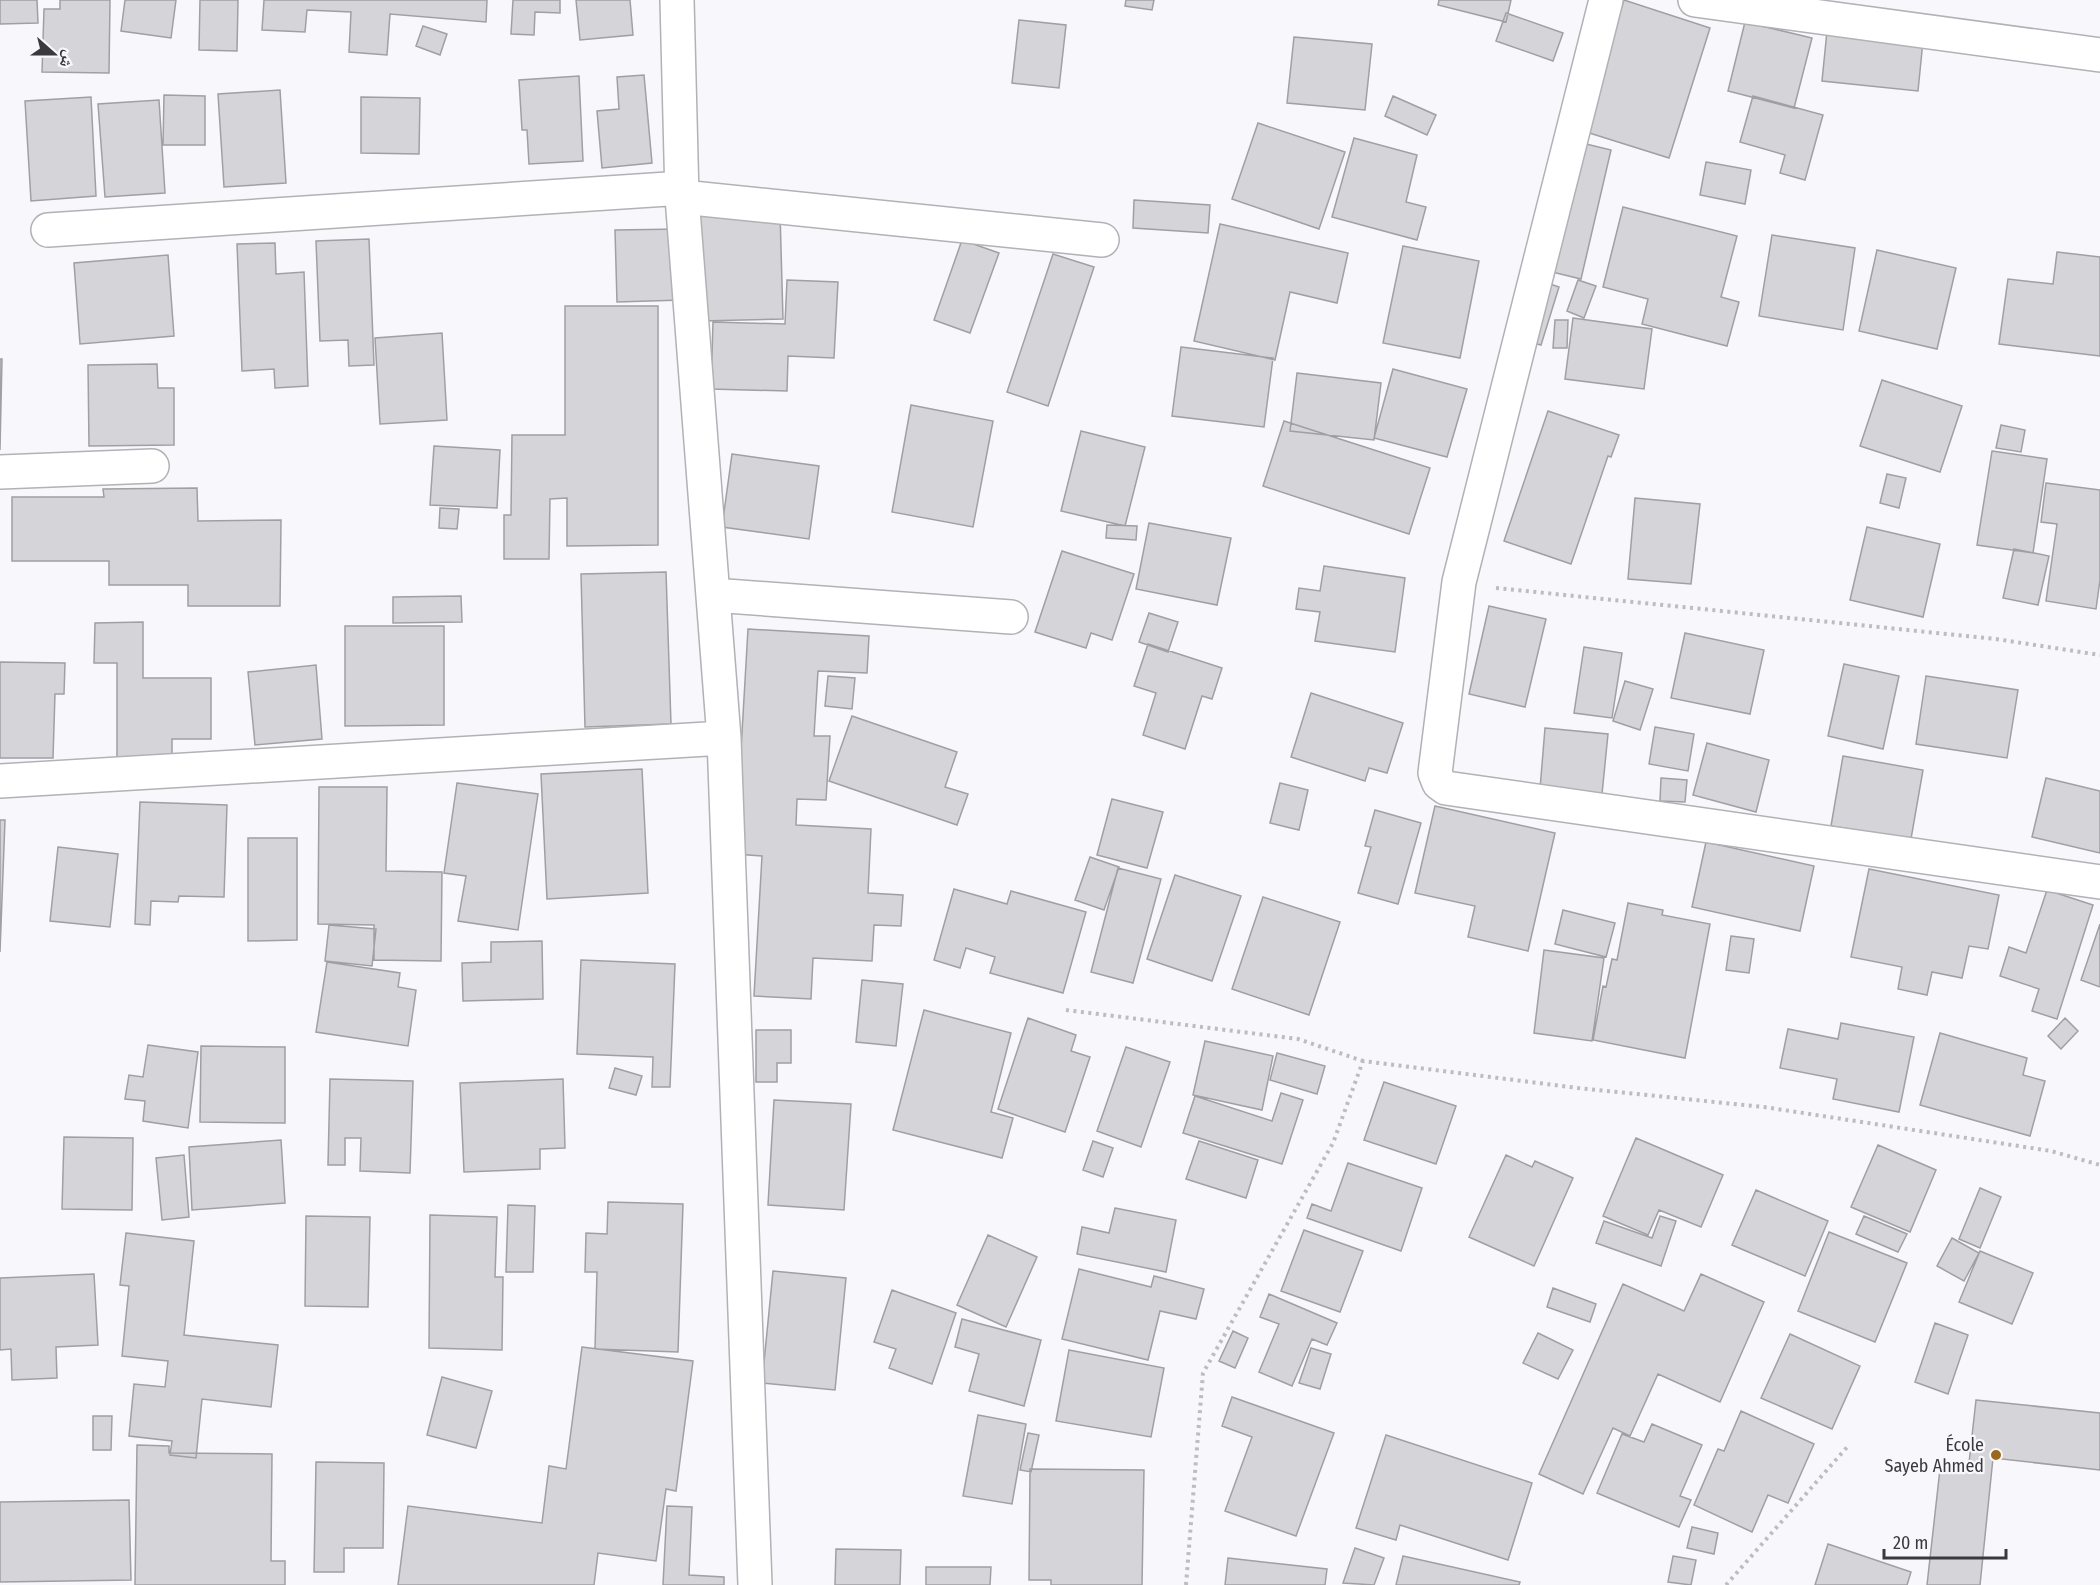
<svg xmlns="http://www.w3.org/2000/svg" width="2100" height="1585" viewBox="0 0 2100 1585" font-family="'Fira Sans Condensed','Noto Naskh Arabic',sans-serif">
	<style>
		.building { fill: #d5d5d9; stroke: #a09fa4; stroke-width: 1.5 }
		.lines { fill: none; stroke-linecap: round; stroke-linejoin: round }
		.minor-casing { stroke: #b2b1b6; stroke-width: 36 }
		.path { stroke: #bdbcc0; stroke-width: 4; stroke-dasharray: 3 4.5; stroke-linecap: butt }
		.minor { stroke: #fff; stroke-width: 33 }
		.poi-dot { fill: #9c681e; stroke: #f8f7fc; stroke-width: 2 }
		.labels { text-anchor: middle; stroke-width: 4.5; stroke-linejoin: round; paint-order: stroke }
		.poi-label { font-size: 18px; fill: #3a393b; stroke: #f8f7fc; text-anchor: end }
	</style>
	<rect width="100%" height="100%" fill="#f8f7fc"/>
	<path class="building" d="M0,0H37L38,23L0,24Z
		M60,0H110L109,73L42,72L44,9H60Z
		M125,0H176L171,38L121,31Z
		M200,0H238L237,51L199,50Z
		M264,0H487L486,22L390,14L387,55L349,52L351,12L307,10L305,32L262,30Z
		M513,0H560V13L535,12L534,35L511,34Z
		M576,0H630L633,35L580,40Z
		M1126,0H1154L1152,10L1125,6Z
		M1439,0H1511L1506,22L1438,5Z
		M1624,0L1710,28L1669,158L1583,131Z
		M1506,13L1563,33L1553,61L1496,41Z
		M1019,20L1066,25L1059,88L1012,83Z
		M1745,22L1812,38L1794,108L1728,91Z
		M423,26L447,34L440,55L416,46Z
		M1827,31L1923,41L1918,91L1822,81Z
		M1294,37L1372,44L1365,110L1287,103Z
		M644,75L652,163L602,168L597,111L619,109L617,77Z
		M579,76L583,161L529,164L527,130H522L519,80Z
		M280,90L286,183L224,187L218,94Z
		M164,95L205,96V145H163Z
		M1393,96L1436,115L1427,135L1385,116Z
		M1753,96L1823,115L1805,180L1780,173L1785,155L1740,142Z
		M91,97L96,196L31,201L25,101Z
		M361,97L420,98L419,154L361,153Z
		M159,100L165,193L105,197L98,104Z
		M1258,123L1345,152L1319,229L1232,199Z
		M1354,138L1417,155L1406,202L1426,207L1417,240L1332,217Z
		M1582,143L1611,150L1581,279L1552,272Z
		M1706,162L1751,170L1745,204L1700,195Z
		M1134,200L1210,205L1208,233L1133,228Z
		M697,206L780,213L783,319L701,321Z
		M1623,207L1737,236L1721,297L1739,302L1727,346L1642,324L1648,299L1603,287Z
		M1220,224L1348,253L1337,303L1290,292L1275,360L1194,341Z
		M681,229L682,300L617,302L615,230Z
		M1772,235L1855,248L1843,330L1759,316Z
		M369,239L374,365L349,366L348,340L320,341L316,241Z
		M962,240L999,253L970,333L934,320Z
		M275,243L276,274L304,272L308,386L275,388L274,369L242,371L237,244Z
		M1403,246L1479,261L1460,358L1383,343Z
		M1877,250L1956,268L1937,349L1859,331Z
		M2057,252L2100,257V356L1999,344L2008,279L2053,284Z
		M1053,254L1094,267L1048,406L1007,392Z
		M168,255L174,336L80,344L74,263Z
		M787,280L838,282L834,358L788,356L787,391L711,389L713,322L785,324Z
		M1578,280L1596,286L1584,318L1567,311Z
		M1541,281L1559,287L1541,345L1522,340Z
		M565,306H658V545L567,546V498L550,499L549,559H504V515H511L512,435H565Z
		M1573,318L1652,329L1644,389L1565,379Z
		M1555,320H1568L1567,348H1553Z
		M442,333L447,420L380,424L375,338Z
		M1181,347L1273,358L1264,427L1172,416Z
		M0,359H2L0,450Z
		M157,364L158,388H174V445L89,446L88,365Z
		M1393,369L1467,389L1447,457L1374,438Z
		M1297,373L1381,383L1374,440L1290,431Z
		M1882,380L1962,406L1940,472L1860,446Z
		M911,405L993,421L973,527L892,512Z
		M1548,411L1619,435L1611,457L1608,456L1571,564L1504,541Z
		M1284,421L1430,468L1409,534L1263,486Z
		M2001,425L2025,430L2021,452L1996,448Z
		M1081,431L1145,447L1125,526L1061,511Z
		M434,446L500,450L497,508L430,505Z
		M1992,451L2047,459L2033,553L1977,545Z
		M732,454L819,466L809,539L722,527Z
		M1887,474L1906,478L1899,508L1880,503Z
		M2046,483L2100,490V580L2096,609L2046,601L2057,524L2041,522Z
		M197,488L198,521L281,520L280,606H188V585H109V561H12V497H104L103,489Z
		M1635,498L1700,504L1691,584L1628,579Z
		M440,508L459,509L457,529L439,528Z
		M1149,523L1231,538L1217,605L1136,589Z
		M1107,525L1137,526L1136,540L1106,538Z
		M1867,527L1940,544L1923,617L1850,600Z
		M2014,549L2049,556L2038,605L2003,598Z
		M1062,551L1134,574L1112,640L1091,633L1086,648L1035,632Z
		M1324,566L1405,578L1395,652L1315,641L1320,612L1296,609L1299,588L1320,591Z
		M666,572L671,724L585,727L581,574Z
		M461,596L462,622L393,623V597Z
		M1489,606L1546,619L1525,707L1469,694Z
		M1149,613L1178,622L1168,652L1139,642Z
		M143,622V678H211V739H172V762H117V663H94L95,623Z
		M345,626H444V725L345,726Z
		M748,629L869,636L867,673L818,671L814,736H830L826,800L797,799L796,825L871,829L868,893L903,895L901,926L874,925L872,961L813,958L811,999L754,996L762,856L735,854Z
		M1685,633L1764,650L1750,714L1671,698Z
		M1148,644L1222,668L1212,699L1202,696L1185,749L1143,735L1156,693L1134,686Z
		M1584,647L1622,653L1612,718L1574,713Z
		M0,662L65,663L64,694H55L53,758H0Z
		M1844,664L1899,676L1883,749L1828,736Z
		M316,665L322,739L255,745L248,672Z
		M828,676L855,678L852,709L825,706Z
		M1926,676L2018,690L2007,758L1916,744Z
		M1625,681L1653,689L1640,730L1613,721Z
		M1311,693L1403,723L1387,773L1369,768L1365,781L1291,757Z
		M852,716L957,752L945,787L968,794L957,825L829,781Z
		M1655,727L1694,734L1688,771L1649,764Z
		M1545,728L1608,734L1602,794L1540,789Z
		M1707,743L1769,760L1756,812L1693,795Z
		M1843,756L1923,770L1911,839L1831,826Z
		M642,769L648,893L547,899L541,774Z
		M1661,778L1687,780L1685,802L1660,801Z
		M2046,778L2100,791V853L2032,837Z
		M457,783L538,794L518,930L458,921L466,876L444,873Z
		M1280,783L1308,790L1299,830L1270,823Z
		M319,787H387L386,871L442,872L441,961L374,960V925L318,924Z
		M1112,799L1163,812L1147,868L1097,855Z
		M140,802L227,805L224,897L179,896L178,902L151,901L150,925L135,924Z
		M1435,806L1555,833L1528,951L1468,937L1475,906L1415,893Z
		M1375,810L1421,823L1398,904L1358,893L1371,847L1365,846Z
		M0,820H5L0,952Z
		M248,838H297V940L248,941Z
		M1706,842L1814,866L1800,931L1692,907Z
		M58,847L118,854L110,927L50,921Z
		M1090,857L1119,867L1104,910L1075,900Z
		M1118,868L1161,879L1133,983L1091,972Z
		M1869,869L1999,895L1988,949L1969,946L1962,978L1932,972L1927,995L1898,989L1902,967L1851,957Z
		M1175,875L1241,896L1212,981L1147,959Z
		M954,889L1007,904L1011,891L1086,912L1063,993L990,973L995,957L966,948L960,968L934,960Z
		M2047,890L2093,905L2057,1019L2032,1011L2039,989L2000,976L2009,947L2026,953Z
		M1263,897L1340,922L1309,1015L1232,989Z
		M1628,903L1663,910L1662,915L1710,924L1685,1058L1593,1040L1603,986L1606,987L1612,959L1617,960Z
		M1563,910L1615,923L1606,957L1555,944Z
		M2100,924V987L2081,980Z
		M329,925L376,929L372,966L325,961Z
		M1731,936L1754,939L1749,973L1726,970Z
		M542,941L543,999L463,1001L462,963L491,962V942Z
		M1544,950L1604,958L1592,1041L1534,1033Z
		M581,960L675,964L670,1087H652L653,1057L577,1054Z
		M327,962L400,973L398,987L416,990L408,1046L316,1032Z
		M862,980L903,984L896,1046L856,1042Z
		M924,1010L1011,1033L991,1112L1013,1118L1002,1158L893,1130Z
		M1028,1018L1076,1035L1071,1051L1090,1057L1065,1132L998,1109Z
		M2065,1018L2078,1031L2061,1049L2048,1036Z
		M1841,1023L1914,1037L1899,1112L1833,1099L1837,1079L1780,1068L1788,1029L1838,1039Z
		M756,1030H791V1063H777V1082H756Z
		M1940,1033L2027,1058L2023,1075L2045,1081L2030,1136L1920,1105Z
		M1205,1041L1273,1056L1262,1110L1193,1095Z
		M148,1045L198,1052L188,1128L143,1121L145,1101L125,1099L129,1075L143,1077Z
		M201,1046L285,1047V1123L200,1122Z
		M1126,1047L1170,1062L1141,1147L1097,1131Z
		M1277,1053L1325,1066L1317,1094L1270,1080Z
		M615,1068L642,1076L636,1095L609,1088Z
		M330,1079L413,1081L410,1173L360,1171L361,1138H345V1165H328Z
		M563,1079L565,1148L540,1149V1169L464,1172L460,1083Z
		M1384,1082L1456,1106L1436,1164L1364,1140Z
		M1281,1093L1303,1100L1282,1164L1183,1133L1195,1096L1272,1121Z
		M774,1100L851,1104L844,1210L768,1205Z
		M64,1137L133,1138L132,1210L62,1209Z
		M1636,1138L1723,1175L1701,1227L1659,1210L1648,1235L1603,1216Z
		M281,1140L285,1203L192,1210L189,1147Z
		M1093,1141L1113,1148L1103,1177L1083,1170Z
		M1199,1141L1258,1160L1246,1198L1186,1179Z
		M1878,1145L1936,1170L1910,1232L1851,1207Z
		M184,1155L189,1217L162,1220L156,1158Z
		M1506,1155L1532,1167L1535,1161L1573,1178L1534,1266L1469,1237Z
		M1348,1163L1422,1188L1401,1251L1307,1218L1312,1204L1331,1211Z
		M1980,1188L2001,1197L1980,1248L1959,1239Z
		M1756,1190L1828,1221L1805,1276L1732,1245Z
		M608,1202L683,1204L678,1352L595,1349L597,1272H585L586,1233L607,1234Z
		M508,1205L535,1206L533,1272H506Z
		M1115,1208L1176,1220L1166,1272L1077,1254L1082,1227L1109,1233Z
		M430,1215L497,1217L495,1277H503L502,1350L429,1348Z
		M306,1216L370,1217L368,1307L305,1306Z
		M1660,1216L1676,1221L1661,1266L1596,1243L1604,1221L1652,1238Z
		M1864,1216L1907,1234L1898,1252L1856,1234Z
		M1304,1230L1363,1251L1340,1312L1281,1291Z
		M1829,1232L1907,1263L1875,1342L1798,1311Z
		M126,1233L194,1241L184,1335L278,1345L271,1407L202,1399L196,1458L170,1455L172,1441L129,1436L134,1384L165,1387L168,1361L122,1356L129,1286L120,1285Z
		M988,1235L1037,1257L1006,1327L957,1305Z
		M1952,1238L1979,1253L1964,1281L1937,1266Z
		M1980,1251L2033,1273L2012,1324L1959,1302Z
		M1079,1269L1151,1287L1154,1276L1204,1289L1196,1319L1160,1311L1148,1360L1062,1339Z
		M773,1271L846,1278L835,1390L762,1383Z
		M94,1274L98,1345L56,1347L57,1378L12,1380L11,1349L0,1350V1278Z
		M1701,1274L1764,1302L1720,1402L1658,1374L1630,1436L1613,1428L1583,1494L1539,1474L1623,1284L1684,1311Z
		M1553,1288L1596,1304L1590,1322L1547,1307Z
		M892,1290L956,1313L932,1384L889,1368L896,1349L874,1342Z
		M1269,1294L1337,1323L1327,1345L1312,1339L1292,1386L1259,1372L1279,1324L1260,1317Z
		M962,1319L1041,1340L1024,1406L969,1391L979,1354L955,1347Z
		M1935,1323L1968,1335L1948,1394L1915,1382Z
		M1233,1331L1248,1338L1235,1368L1219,1361Z
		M1538,1333L1573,1350L1558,1379L1523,1363Z
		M1790,1334L1860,1366L1832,1429L1761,1398Z
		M582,1347L693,1361L676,1491L666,1489L656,1561L598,1553L594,1585H398L408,1506L542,1523L549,1466L566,1469Z
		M1311,1348L1331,1354L1320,1389L1299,1383Z
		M1069,1350L1164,1368L1151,1437L1056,1421Z
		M442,1377L492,1391L476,1448L427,1435Z
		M1232,1397L1334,1433L1296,1536L1225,1511L1252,1437L1222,1426Z
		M1976,1400L2100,1413V1470L1993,1458L1980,1585H1927L1940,1469L1968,1472Z
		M1741,1411L1814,1444L1788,1503L1768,1495L1752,1532L1694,1505L1718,1449L1724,1451Z
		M978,1415L1026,1424L1012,1504L963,1496Z
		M93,1416H112L111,1450H93Z
		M1652,1424L1702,1445L1680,1496L1691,1500L1679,1527L1597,1493L1622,1434L1644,1442Z
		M1028,1433L1039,1435L1031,1472L1020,1470Z
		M1386,1435L1532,1483L1508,1560L1400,1525L1396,1540L1356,1528Z
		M137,1445L169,1446V1453L272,1454L271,1561H285V1585H135Z
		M316,1462L384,1463L383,1548H344V1572H314Z
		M1030,1469L1144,1470L1142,1585H1051V1580H1029Z
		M129,1500L131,1580L0,1582V1502Z
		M667,1506L692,1507L689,1575L724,1577V1585H663Z
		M1692,1527L1718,1533L1714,1554L1687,1548Z
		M1828,1544L1911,1572L1907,1585H1815Z
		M1355,1548L1384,1558L1374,1585L1343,1583Z
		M836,1549L901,1550L900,1585H835Z
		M1403,1556L1520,1582L1519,1585H1396Z
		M1673,1556L1696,1560L1691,1585L1668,1582Z
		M1228,1558L1327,1569L1325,1585H1225Z
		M926,1567H991L990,1585H926Z"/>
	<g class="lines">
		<g class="minor-casing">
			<path id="minor" d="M677,0L682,197L724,738L755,1585
				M1606,0L1459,582L1435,773L1439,783L1446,788L2100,882
				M1695,0L2100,55
				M682,197L1102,240
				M48,230L683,188
				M0,472L152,466
				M713,595L1011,617
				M0,781L724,738"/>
		</g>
		<path class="path" d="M1496,588L1996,639L2100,655
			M1066,1010L1298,1039L1363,1061
			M1186,1585L1203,1373L1333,1143L1363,1061L1578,1088L1764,1107L2051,1151L2100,1165
			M1726,1585L1848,1446"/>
		<use href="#minor" class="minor"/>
	</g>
	<circle class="poi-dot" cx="1996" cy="1455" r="6"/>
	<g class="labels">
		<g class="poi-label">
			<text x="1984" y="1451">École<tspan x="1984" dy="21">Sayeb Ahmed</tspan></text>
		</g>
	</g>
	<g transform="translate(54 54) rotate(111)" stroke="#f8f7fc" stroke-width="4.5" paint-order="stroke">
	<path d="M0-4.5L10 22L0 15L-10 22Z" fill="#3a393b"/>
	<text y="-9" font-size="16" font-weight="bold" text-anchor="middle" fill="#3a393b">ش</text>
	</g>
	<path d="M1884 1549v9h122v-9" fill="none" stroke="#3a393b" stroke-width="3"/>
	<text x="1893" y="1549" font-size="18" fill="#3a393b" stroke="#f8f7fc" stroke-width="4.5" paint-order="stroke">20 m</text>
</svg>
